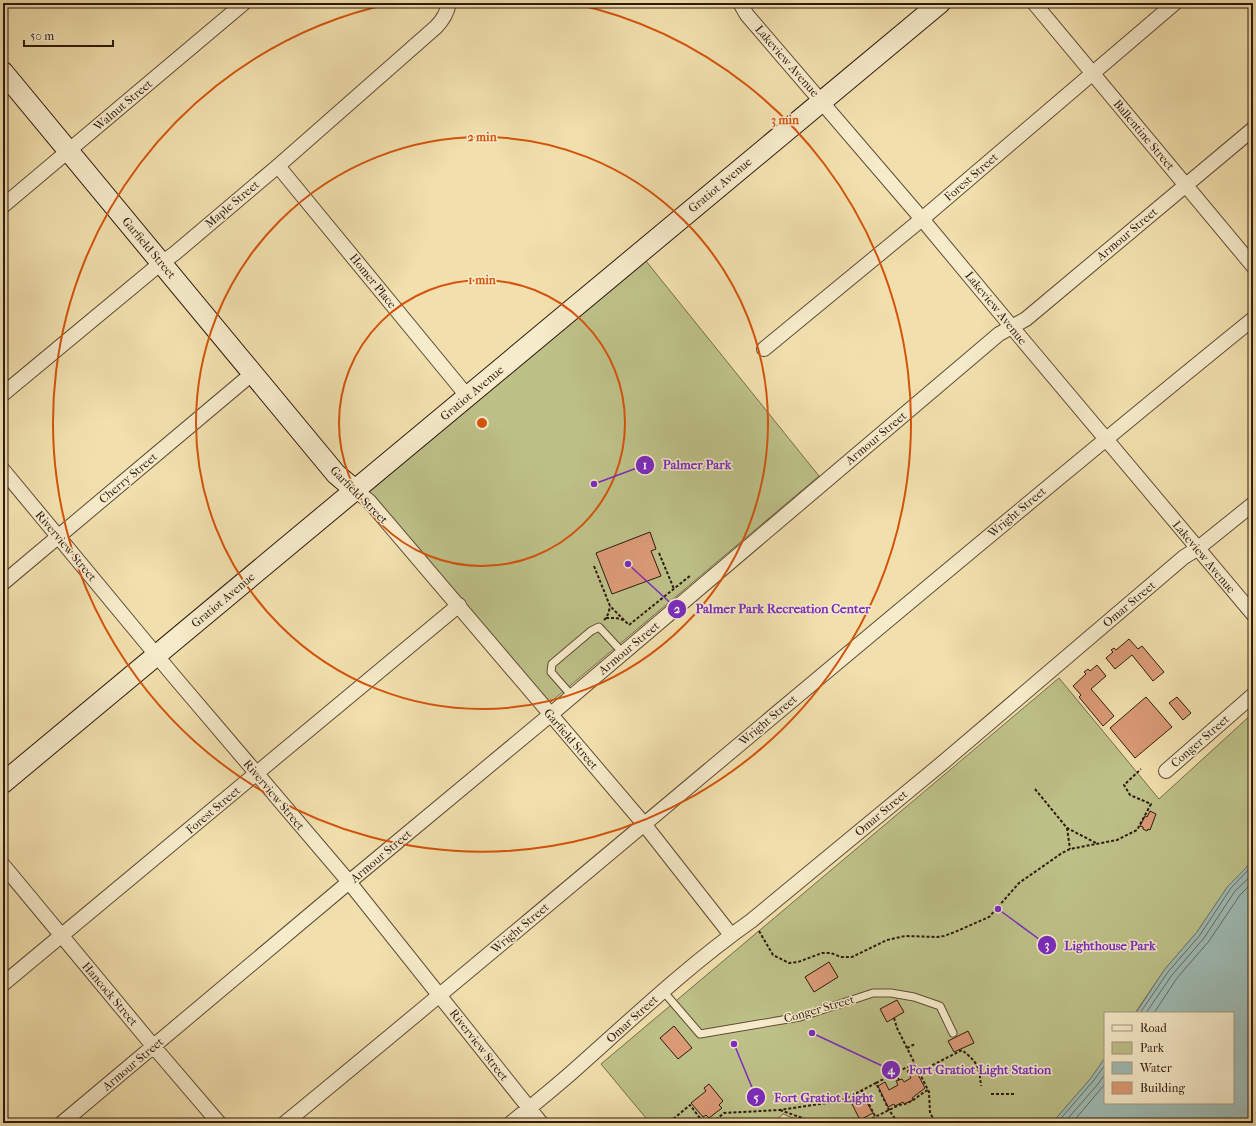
<svg xmlns="http://www.w3.org/2000/svg" width="1256" height="1126" viewBox="0 0 1256 1126" font-family="'IM FELL French Canon',serif">
	<style>
		.green { fill: #bdc188; stroke: #766d4c }
		.water { fill: #9ebbb4; stroke: #717a72 }
		.lines { fill: none; stroke-linecap: round; stroke-linejoin: round }
		.shore { stroke: #666a62; stroke-width: 1 }
		.building { fill: #db9b77; stroke: #2e190f }
		.lane-casing { stroke: #5f4b36; stroke-width: 9 }
		.street-casing { stroke: #5f4b36; stroke-width: 16 }
		.secondary-casing { stroke: #2e190f; stroke-width: 22 }
		.path { stroke: #2e190f; stroke-width: 2; stroke-dasharray: 3 2; stroke-linecap: butt }
		.lane { stroke: #f6ebca; stroke-width: 7 }
		.street { stroke: #f6ebca; stroke-width: 14 }
		.secondary { stroke: #f6ebca; stroke-width: 20 }
		.ring { fill: none; stroke: #d5530c; stroke-width: 2 }
		.labels { text-anchor: middle; stroke-width: 3; stroke-linejoin: round; paint-order: stroke }
		.street-label { font-size: 12px; fill: #2e190f; stroke: #f6ebca }
		.centre { fill: #d5530c; stroke: #f6ebca; stroke-width: 2 }
		.ring-label { font-size: 12px; text-anchor: middle; font-weight: bold; fill: #d5530c; stroke: #f6ebca; stroke-width: 3; stroke-linejoin: round; paint-order: stroke }
		.leader { fill: none; stroke: #7b2cbf; stroke-width: 1.5 }
		.callout-dot { fill: #7b2cbf; stroke: #f6ebca; stroke-width: 1.5 }
		.mark-label { font-size: 12px; text-anchor: middle; font-weight: bold; fill: #fff }
		.callout-label { font-size: 13px; text-anchor: middle; font-weight: bold; fill: #7b2cbf; stroke: #f6ebca; stroke-width: 3; stroke-linejoin: round; paint-order: stroke }
	</style>
	<rect width="100%" height="100%" fill="#f1e0ad"/>
	<filter id="stains"><feTurbulence type="fractalNoise" baseFrequency=".005" numOctaves="4"/><feColorMatrix values="0 0 0 0 .2 0 0 0 0 .09 0 0 0 0 .02 0 0 0 .5 -.17"/></filter>
	<radialGradient id="worn" r=".72"><stop offset=".6" stop-color="#630" stop-opacity="0"/><stop offset="1" stop-color="#630" stop-opacity=".3"/></radialGradient>
	<path class="green" d="M646,261L819,476L546,706L369,492Z
		M1059,678L1159,799L1253,713V859L1246,868L1228,886L1197,932L1165,969L1135,1013H1105V1058L1091,1078L1052,1123H805L783,1114L773,1123H650L601,1064Z"/>
	<path class="water" d="M1253,859V1123H1052L1091,1078L1105,1058V1103H1233V1013H1136L1165,969L1197,932L1228,886L1246,868Z"/>
	<g class="lines">
		<path class="shore" d="M1140,1013L1168,972L1200,935L1231,888L1253,865
			M1146,1013L1172,975L1204,938L1235,891L1253,874
			M1154,1013L1177,978L1209,941L1240,895L1253,882
			M1057,1123L1094,1080L1105,1065
			M1064,1123L1098,1084L1105,1074
			M1072,1123L1105,1084"/>
	</g>
	<path class="building" d="M650,532L656,549L651,551L661,576L612,594L596,553Z
		M1129,639L1138,649L1142,646L1164,672L1153,681L1132,655L1115,669L1106,658L1113,652L1111,650L1114,648L1116,650Z
		M1097,665L1106,676L1091,689L1114,716L1103,726L1079,697L1081,695L1073,686L1086,674L1084,672L1088,669L1090,671Z
		M1146,697L1172,727L1135,758L1110,728Z
		M1177,697L1191,713L1183,720L1169,703Z
		M1150,811L1156,814L1150,830L1148,829L1147,831L1143,829V827L1140,826L1145,816L1147,817Z
		M829,962L838,977L814,992L805,977Z
		M897,1000L904,1012L887,1022L880,1009Z
		M674,1026L692,1048L678,1059L660,1038Z
		M968,1031L974,1043L954,1052L948,1041Z
		M914,1067L925,1088L912,1098L913,1100L904,1104L903,1102L895,1106L894,1104L888,1107L878,1086L885,1082L889,1090L898,1085L896,1081L902,1079L904,1082L911,1078L907,1071Z
		M709,1084L723,1101L719,1105L722,1108L709,1118L706,1115L703,1117L691,1103L706,1091L704,1088Z
		M860,1100L861,1103L866,1101L873,1113L860,1120L852,1104Z"/>
	<g class="lines">
		<g class="lane-casing">
			<path id="lane" d="M572,696L551,672L552,664L591,631L599,627L623,653
				M663,991L700,1034L800,1017L873,993H891L914,997L940,1006L953,1033"/>
		</g>
		<g class="street-casing">
			<path id="street" d="M740,3L747,15L922,219L1021,338L1253,614
				M1034,3L1253,266
				M278,166L468,397
				M3,206L244,3
				M764,349L922,219L1175,3
				M3,394L161,263L174,254L278,166L436,27C443,20 447,13 449,3
				M3,470L172,674L349,882L541,1123
				M355,490L369,501L644,824L731,935
				M3,583L253,373
				M1166,771L1253,695
				M3,865L154,1047L219,1123
				M3,984L459,605
				M62,1123L349,882L550,715L999,334L1026,319L1253,129
				M285,1123C609,857 927,583 1253,319
				M511,1123C534,1104 557,1086 579,1066C635,1016 690,964 751,921L946,760L1184,557L1197,549L1253,504"/>
		</g>
		<g class="secondary-casing">
			<path id="secondary" d="M3,72L336,474L355,490
				M3,783L940,3"/>
		</g>
		<path class="path" d="M659,553L674,589
			M594,566L610,606L629,625L691,575
			M606,618H616L623,620
			M604,620C608,617 609,611 610,606
			M1035,789L1067,828L1096,843
			M1067,828L1070,849
			M759,931L773,955L789,963L798,962L822,953H831L841,957H852L887,940L905,936L937,937L944,936L955,932L989,917L1019,883L1062,853L1070,849L1117,840L1137,830L1151,804L1130,795L1124,785L1141,769
			M894,1018L897,1028L929,1092L930,1113L936,1123
			M907,1048L915,1044
			M919,1072L962,1050C978,1063 979,1066 981,1086
			M895,1073L899,1080
			M876,1083L915,1063
			M862,1091L875,1116
			M991,1094H1015
			M780,1110L805,1119L832,1123
			M703,1122L690,1105L672,1120L712,1123L724,1113L779,1110L841,1101L876,1083L889,1110L898,1123
			M863,1123L899,1105C912,1104 918,1095 928,1090"/>
		<use href="#lane" class="lane"/>
		<use href="#street" class="street"/>
		<use href="#secondary" class="secondary"/>
	</g>
	<g class="ring">
		<circle cx="482" cy="423" r="143"/>
		<circle cx="482" cy="423" r="286"/>
		<path d="M571 3A429 429 0 1 1 393 3"/>
	</g>
	<g class="labels">
		<g class="street-label">
			<text transform="translate(787 61) rotate(49)" y="4">Lakeview Avenue</text>
			<text transform="translate(123 105) rotate(-40)" y="4">Walnut Street</text>
			<text transform="translate(1144 135) rotate(50)" y="4">Ballentine Street</text>
			<text transform="translate(971 177) rotate(-41)" y="4">Forest Street</text>
			<text transform="translate(720 185) rotate(-40)" y="4">Gratiot Avenue</text>
			<text transform="translate(232 204) rotate(-40)" y="4">Maple Street</text>
			<text transform="translate(1127 234) rotate(-40)" y="4">Armour Street</text>
			<text transform="translate(149 248) rotate(50)" y="4">Garfield Street</text>
			<text transform="translate(373 281) rotate(51)" y="4">Homer Place</text>
			<text transform="translate(996 308) rotate(51)" y="4">Lakeview Avenue</text>
			<text transform="translate(472 393) rotate(-40)" y="4">Gratiot Avenue</text>
			<text transform="translate(876 438) rotate(-40)" y="4">Armour Street</text>
			<text transform="translate(128 478) rotate(-40)" y="4">Cherry Street</text>
			<text transform="translate(359 495) rotate(45)" y="4">Garfield Street</text>
			<text transform="translate(1017 512) rotate(-40)" y="4">Wright Street</text>
			<text transform="translate(66 546) rotate(50)" y="4">Riverview Street</text>
			<text transform="translate(1204 557) rotate(50)" y="4">Lakeview Avenue</text>
			<text transform="translate(223 600) rotate(-40)" y="4">Gratiot Avenue</text>
			<text transform="translate(1129 604) rotate(-40)" y="4">Omar Street</text>
			<text transform="translate(629 648) rotate(-40)" y="4">Armour Street</text>
			<text transform="translate(768 720) rotate(-40)" y="4">Wright Street</text>
			<text transform="translate(571 739) rotate(49)" y="4">Garfield Street</text>
			<text transform="translate(1200 741) rotate(-41)" y="4">Conger Street</text>
			<text transform="translate(274 795) rotate(50)" y="4">Riverview Street</text>
			<text transform="translate(213 810) rotate(-40)" y="4">Forest Street</text>
			<text transform="translate(881 813) rotate(-40)" y="4">Omar Street</text>
			<text transform="translate(381 856) rotate(-40)" y="4">Armour Street</text>
			<text transform="translate(520 928) rotate(-40)" y="4">Wright Street</text>
			<text transform="translate(110 994) rotate(50)" y="4">Hancock Street</text>
			<text transform="translate(819 1009) rotate(-16)" y="4">Conger Street</text>
			<text transform="translate(632 1019) rotate(-42)" y="4">Omar Street</text>
			<text transform="translate(479 1045) rotate(52)" y="4">Riverview Street</text>
			<text transform="translate(133 1064) rotate(-40)" y="4">Armour Street</text>
		</g>
	</g>
	<circle cx="482" cy="423" r="6" class="centre"/>
	<g class="ring-label">
		<text x="785" y="124">3 min</text>
		<text x="482" y="141">2 min</text>
		<text x="482" y="284">1 min</text>
	</g>
	<path class="leader" d="M594 484L645 465M628 564L677 609M998 909L1047 945M812 1033L891 1070M734 1044L756 1097"/>
	<g class="callout-dot">
		<circle cx="594" cy="484" r="4"/>
		<circle cx="628" cy="564" r="4"/>
		<circle cx="998" cy="909" r="4"/>
		<circle cx="812" cy="1033" r="4"/>
		<circle cx="734" cy="1044" r="4"/>
		<circle cx="645" cy="465" r="10"/>
		<circle cx="677" cy="609" r="10"/>
		<circle cx="1047" cy="945" r="10"/>
		<circle cx="891" cy="1070" r="10"/>
		<circle cx="756" cy="1097" r="10"/>
	</g>
	<g class="mark-label">
		<text x="645" y="469">1</text>
		<text x="677" y="613">2</text>
		<text x="1047" y="949">3</text>
		<text x="891" y="1074">4</text>
		<text x="756" y="1102">5</text>
	</g>
	<g class="callout-label">
		<text x="697" y="469">Palmer Park</text>
		<text x="783" y="613">Palmer Park Recreation Center</text>
		<text x="1110" y="950">Lighthouse Park</text>
		<text x="980" y="1074">Fort Gratiot Light Station</text>
		<text x="824" y="1102">Fort Gratiot Light</text>
	</g>
	<rect width="1256" height="1126" fill="none" stroke="#f1e0ad" stroke-width="16"/>
	<rect x="4" y="4" width="1248" height="1118" fill="none" stroke="#2e190f" stroke-width="2"/>
	<rect x="8" y="8" width="1240" height="1110" fill="none" stroke="#2e190f"/>
	<rect x="1104" y="1012" width="130" height="92" fill="#f6ebca" stroke="#a6977f"/>
	<rect x="1112" y="1025" width="20" height="6" fill="#f6ebca" stroke="#a6977f"/>
	<text x="1140" y="1032" font-size="12" fill="#2e190f">Road</text>
	<rect x="1112" y="1042" width="20" height="12" fill="#bdc188" stroke="#a6977f"/>
	<text x="1140" y="1052" font-size="12" fill="#2e190f">Park</text>
	<rect x="1112" y="1062" width="20" height="12" fill="#9ebbb4" stroke="#a6977f"/>
	<text x="1140" y="1072" font-size="12" fill="#2e190f">Water</text>
	<rect x="1112" y="1082" width="20" height="12" fill="#db9b77" stroke="#a6977f"/>
	<text x="1140" y="1092" font-size="12" fill="#2e190f">Building</text>
	<path d="M24 40v6h89v-6" fill="none" stroke="#2e190f" stroke-width="2"/>
	<text x="30" y="40" font-size="12" fill="#2e190f" stroke="#f6ebca" stroke-width="3" paint-order="stroke">50 m</text>
	<rect width="100%" height="100%" filter="url(#stains)"/>
	<rect width="100%" height="100%" fill="url(#worn)"/>
</svg>
